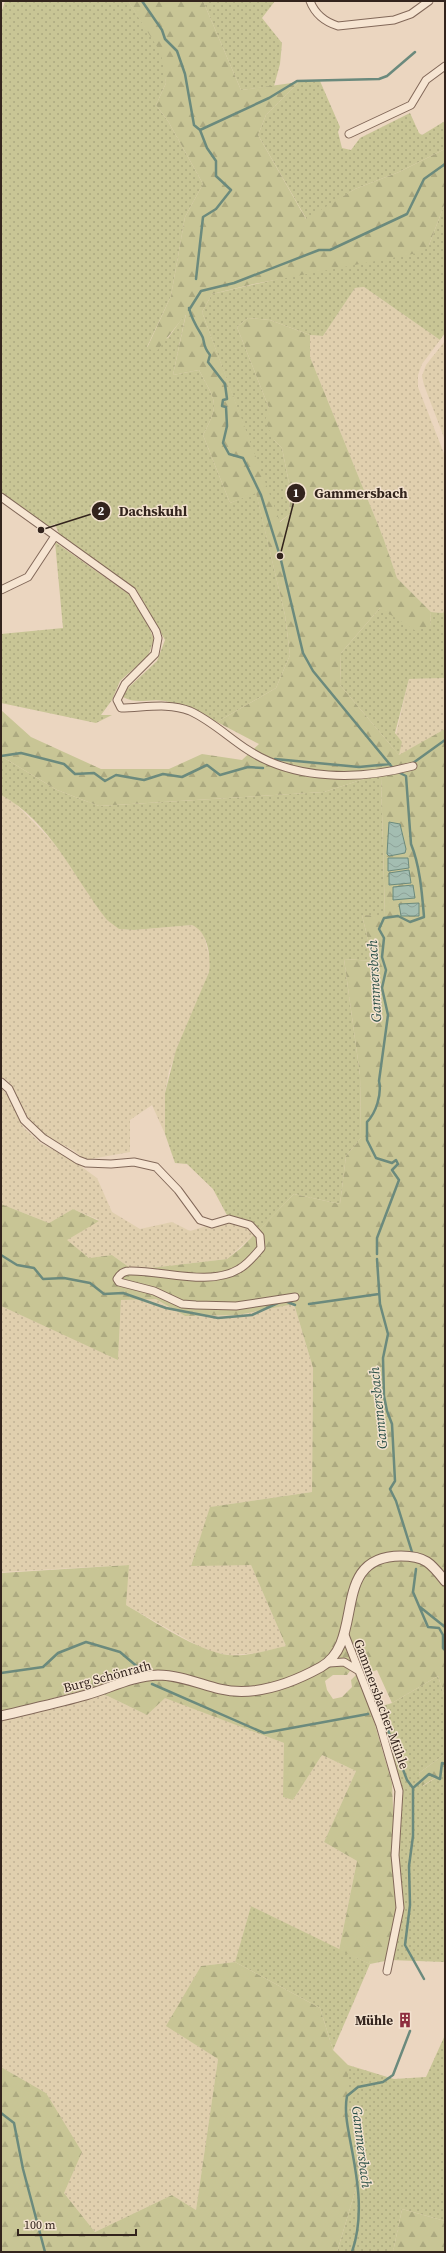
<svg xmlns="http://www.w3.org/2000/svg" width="446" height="2253" viewBox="0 0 446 2253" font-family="'Source Serif 4',serif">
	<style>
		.farmland { fill: url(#farmland-dots) }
		.grass { fill: url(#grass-dots) }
		.forest { fill: url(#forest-firs); fill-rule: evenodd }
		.water { fill: url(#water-waves); stroke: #6b8a7d }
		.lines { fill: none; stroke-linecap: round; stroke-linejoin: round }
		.stream { stroke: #6b8a7d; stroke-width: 2.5 }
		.minor-casing { stroke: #826859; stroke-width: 9 }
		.tertiary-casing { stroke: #826859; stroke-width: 11 }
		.minor { stroke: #f6e5d2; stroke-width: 7 }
		.tertiary { stroke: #f6e5d2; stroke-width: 9 }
		.labels { text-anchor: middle; stroke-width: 3; stroke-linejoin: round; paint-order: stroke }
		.street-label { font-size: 13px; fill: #33241d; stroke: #f3e2cf }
		.poi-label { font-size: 13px; font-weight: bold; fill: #33241d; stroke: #f3e2cf; text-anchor: end }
		.water-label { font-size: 14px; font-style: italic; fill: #2d5249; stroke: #f3e2cf }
		.leader { fill: none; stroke: #33241d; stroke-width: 1.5 }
		.callout-dot { fill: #33241d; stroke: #f3e2cf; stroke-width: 1.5 }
		.mark-label { font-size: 12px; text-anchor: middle; font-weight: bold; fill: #fff }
		.callout-label { font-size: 14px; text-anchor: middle; font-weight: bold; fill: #33241d; stroke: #f3e2cf; stroke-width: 3; stroke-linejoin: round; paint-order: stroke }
	</style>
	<defs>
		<pattern id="farmland-dots" width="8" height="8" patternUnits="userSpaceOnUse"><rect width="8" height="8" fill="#e0cfae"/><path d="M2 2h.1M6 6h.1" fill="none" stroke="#c1b295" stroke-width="1.8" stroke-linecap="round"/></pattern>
		<pattern id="grass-dots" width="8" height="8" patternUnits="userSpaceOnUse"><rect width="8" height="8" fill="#c8c595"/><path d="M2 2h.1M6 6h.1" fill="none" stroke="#aca980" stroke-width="1.8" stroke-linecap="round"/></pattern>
		<pattern id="forest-firs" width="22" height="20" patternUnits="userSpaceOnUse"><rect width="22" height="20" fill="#c8c595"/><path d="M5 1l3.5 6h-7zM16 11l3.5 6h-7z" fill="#aca980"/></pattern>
		<pattern id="water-waves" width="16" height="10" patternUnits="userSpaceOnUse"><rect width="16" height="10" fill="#a3bdb1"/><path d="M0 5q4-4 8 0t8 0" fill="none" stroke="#8da298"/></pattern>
	</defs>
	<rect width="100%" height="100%" fill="#ebd6c0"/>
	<path class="farmland" d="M364,287L440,340L422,364L418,375V387L445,456V609L443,613L431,612L397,578L383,537L310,357V335L323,336L355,288Z
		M445,341V440L424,385L422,376L426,365Z
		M445,678V731L387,772L409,679Z
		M1,795L15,803L52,841L119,929L134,930L192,925L197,927L204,936L210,960L209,972L169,1071L165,1093V1134L152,1105L130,1120V1152L85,1160L73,1150L49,1138L30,1121L8,1081L1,1079Z
		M1,1087L10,1099L23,1127L40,1143L68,1157L97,1178L112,1212L140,1229L172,1222L190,1231L229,1219L240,1221L257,1232L227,1259L133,1270L112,1255L89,1258L66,1240L99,1220L73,1209L49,1223L1,1204Z
		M156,1298L185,1316L238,1315L294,1304L313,1368L312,1492L211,1507L191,1565H251L286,1646L258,1653L229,1655L207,1651L126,1605L128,1565L1,1572V1306L118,1359L121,1300Z
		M91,1688L147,1715L165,1697L284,1743L293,1800L322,1755L356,1771L324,1842L357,1861L339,1950L251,1906L235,1962L201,1966L167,2026L218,2059L196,2210L172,2195L95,2232L64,2193L46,2093L1,2067V1712Z"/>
	<path class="grass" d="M5,1H128L163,54L166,83L156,105L168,121L203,184L185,217L171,296L147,347L168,338L186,313L173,375L199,370C215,401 221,402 203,435L230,503L256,492L285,615L290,655L276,688L217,722C200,713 185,705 165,701C150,698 137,705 123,697L128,688L157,661L165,640L136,589L59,534L55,524L48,527L1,492V14Z
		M203,1H275L262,18L282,43L280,64L274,86L241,90Z
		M320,81L340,127L338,132L342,148L351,150L360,138L410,113L419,133L422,135L445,121V149L399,172L355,189L307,220L258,135L266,115L299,82Z
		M445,203V333L440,340L364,287L355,288L323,336L310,335L270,320L248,318L237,327L269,408L274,440L282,448L289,483L290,514L279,522L202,312L212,294L429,245Z
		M55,542L130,595L149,627L154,640L148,656L120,681L112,700L101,715H112L96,723L1,703V634L63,628Z
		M380,608L430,626L431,612L443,613L445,609V678L409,679L395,733L402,742L399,755L340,685L341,653Z
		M1,756L57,790L99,806L324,792L370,777H381L385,917L362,915L373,961L344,959L360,1075L361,1138L346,1156L340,1204L294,1194L257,1232L250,1225L229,1219L213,1189L187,1164L175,1163L165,1134V1093L176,1050L209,972C211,956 208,932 192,925L134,930L119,929L107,920C74,878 50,821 1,795Z
		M438,1676L445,1698V1754L419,1773L423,1786L445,1772V1965L444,1962L390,1960L397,1907L394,1779L373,1718L379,1707L392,1703Z
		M251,1906L370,1964L333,2050L320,2008L235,1962Z
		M445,2035V2221L402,2209L393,2252H337L365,2158L348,2107V2065L394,2079L426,2077Z"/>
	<path class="forest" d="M128,1H203L241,90L299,82L266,115L258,135L306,219L355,189L399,172L445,149V203L429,245L423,252L254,284L212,294L202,312L280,522L290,514L289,483L282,448L274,440L265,421L269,408L237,327L248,318L270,320L310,335V357L383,537L397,578L431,612L430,626L416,631L380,608L341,653L340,685L399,755L445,729V1698L438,1676L392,1703L377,1670L366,1674L373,1692L371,1695L375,1705L378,1704L379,1707L373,1718L392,1783L397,1907L390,1960L370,1964L339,1950L357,1861L324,1842L356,1771L322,1755L293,1800L283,1797L284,1743L165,1698L147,1715L91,1688L1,1712V1573L129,1565L126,1605C154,1621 197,1651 228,1655C247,1657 268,1650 286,1646L251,1565L191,1566L210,1507L312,1492L313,1368L294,1304L238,1315L185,1316L156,1299L121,1300L118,1360L1,1306V1204L49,1223L73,1209L99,1221L67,1240L89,1258L112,1255L133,1270L227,1259L241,1248L294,1194L340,1204L346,1156L361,1138L360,1075L344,959L373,961L362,915L385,916L381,777H370L324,792L99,806L57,790L1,756V710L31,737L101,769H169L202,754L242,760L259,744L217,722L276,688L290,655L285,615L256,493L230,503L203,435C221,402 215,401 199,370L173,375L186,314L156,352L147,348L171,296L185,217L203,184L168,121L156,105L166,83L161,53ZM352,1668L357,1674L351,1680L352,1687L342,1697L333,1699L327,1690L325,1681L333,1675H347Z
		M445,1754V1772L422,1786L419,1773Z
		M235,1962L320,2008L333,2050L348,2065V2107L365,2158L337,2252H1V2067L46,2093L82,2152L64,2193L95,2232L172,2195L196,2210L218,2059L166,2026L201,1966Z
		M402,2209L445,2221V2252H393Z"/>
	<path class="water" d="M389,822L400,824L406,849L405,853L389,856L387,854Z
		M388,858H408L409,868L388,871Z
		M409,870L411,883L389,885V873Z
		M413,885L415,898L393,900V887Z
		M419,903V916H401L399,904Z"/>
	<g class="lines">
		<path class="stream" d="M142,1L162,30L165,39L177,51L185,74L194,125L200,130L207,148L216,161V176L231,190L216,209L203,217L196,279
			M200,130L269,98L297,81L379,79L387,76L415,52
			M189,308C191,317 196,326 201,334C206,341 201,344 210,355L208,362L225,384L227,399L223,400L222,406L226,407L227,426L223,443L229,454L243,458L261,495L280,556L303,653L313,671L392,767
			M189,310L201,291L234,283L319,250H330L407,214L424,179L445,164
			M1,756L21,753L64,764L75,774L94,773L105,781L116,775L144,780L163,774L182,777L207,765L220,775L248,767L263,768
			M275,759L359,767L390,764
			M413,763L445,740
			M377,1254V1238L399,1180L392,1170L398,1164L396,1160L392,1163L376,1158L367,1140V1122C376,1113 382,1094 379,1081L388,1015L382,988L386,970L382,957L384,938L379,929L384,918L398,916L410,922L424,917C422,893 420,866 411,844L406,776L396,771
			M1,1255L17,1265L34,1268L43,1279L64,1278L90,1283L104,1294L123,1293L166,1308L218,1318L252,1315L280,1302
			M377,1259L380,1304L388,1334L383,1358L384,1396L387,1411L392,1424L395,1481L390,1489L396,1501L412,1552
			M285,1301L295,1305
			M309,1304L379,1294
			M416,1569L413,1592L428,1627L439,1628L443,1635V1648L445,1650
			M420,1607L445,1627
			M1,1673L43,1667L58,1653L86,1642L120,1652L140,1669
			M152,1684L264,1733L368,1714
			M381,1712L407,1780L413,1788
			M424,1979L405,1945L410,1905L409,1866L413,1836V1788L429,1774L440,1779L442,1763L445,1764
			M1,2113L14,2123L23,2169L45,2252
			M352,2252C364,2217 358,2181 351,2145C348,2128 344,2112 347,2096L358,2087L383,2082L393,2075L410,2031"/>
		<g class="minor-casing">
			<path id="minor" d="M310,1C315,14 325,22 338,26L394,20L411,14L429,1
				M349,134L411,105L426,80L445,66
				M1,497L132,591L156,631L158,638L155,654L125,684L117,700L121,708C143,708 168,702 190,711C212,721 229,738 248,750C295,781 361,780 413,766
				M1,590L28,577L55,536
				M1,1082L9,1089L24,1120L43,1138L78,1160L86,1163L111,1164L134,1162L156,1167L178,1190L200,1220L212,1224L229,1219L250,1225L260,1236L261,1248C254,1256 248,1264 239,1269C209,1287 162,1270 129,1271C124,1271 120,1274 117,1279L119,1282L154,1291L182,1304L196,1305L236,1306L295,1297
				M345,1635L380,1725L399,1791L395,1855L400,1908L387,1971
				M329,1663L344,1662L359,1671"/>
		</g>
		<g class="tertiary-casing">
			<path id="tertiary" d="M1,1716C29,1709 58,1703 86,1695C110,1688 133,1676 158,1675C179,1675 200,1684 220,1689C254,1697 292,1683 321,1667C367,1641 328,1556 401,1556C425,1556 431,1563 445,1581"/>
		</g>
		<use href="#minor" class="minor"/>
		<use href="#tertiary" class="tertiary"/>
	</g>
	<defs>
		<g id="building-bare" transform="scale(1.2)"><path d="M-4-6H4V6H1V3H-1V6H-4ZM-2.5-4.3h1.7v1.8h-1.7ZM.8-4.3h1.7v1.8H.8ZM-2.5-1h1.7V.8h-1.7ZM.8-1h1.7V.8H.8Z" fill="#8e2d3f" stroke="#f3e2cf" stroke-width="2.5" paint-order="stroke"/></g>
	</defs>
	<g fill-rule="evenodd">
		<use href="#building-bare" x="405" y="2020"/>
	</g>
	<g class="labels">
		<g class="street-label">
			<text transform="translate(107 1676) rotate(-15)" y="5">Burg Schönrath</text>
			<text transform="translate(382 1704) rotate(70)" y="5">Gammersbacher Mühle</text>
		</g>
		<g class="poi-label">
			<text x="393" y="2025">Mühle</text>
		</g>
		<g class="water-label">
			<text transform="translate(374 981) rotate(-93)" y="5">Gammersbach</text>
			<text transform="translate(378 1408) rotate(-96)" y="5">Gammersbach</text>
			<text transform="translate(362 2147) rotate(83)" y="5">Gammersbach</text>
		</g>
	</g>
	<path class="leader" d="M280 556L296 493M41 530L101 511"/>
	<g class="callout-dot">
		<circle cx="280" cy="556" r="4"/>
		<circle cx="41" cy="530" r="4"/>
		<circle cx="296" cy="493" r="10"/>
		<circle cx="101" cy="511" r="10"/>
	</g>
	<g class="mark-label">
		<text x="296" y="497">1</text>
		<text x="101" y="515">2</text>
	</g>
	<g class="callout-label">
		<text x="361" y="498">Gammersbach</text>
		<text x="153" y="516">Dachskuhl</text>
	</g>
	<rect width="446" height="2253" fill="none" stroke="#33241d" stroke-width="4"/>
	<path d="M18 2229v6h118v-6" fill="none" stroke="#33241d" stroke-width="2"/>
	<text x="24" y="2229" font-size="12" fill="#33241d" stroke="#f3e2cf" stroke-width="3" paint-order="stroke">100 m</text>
</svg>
